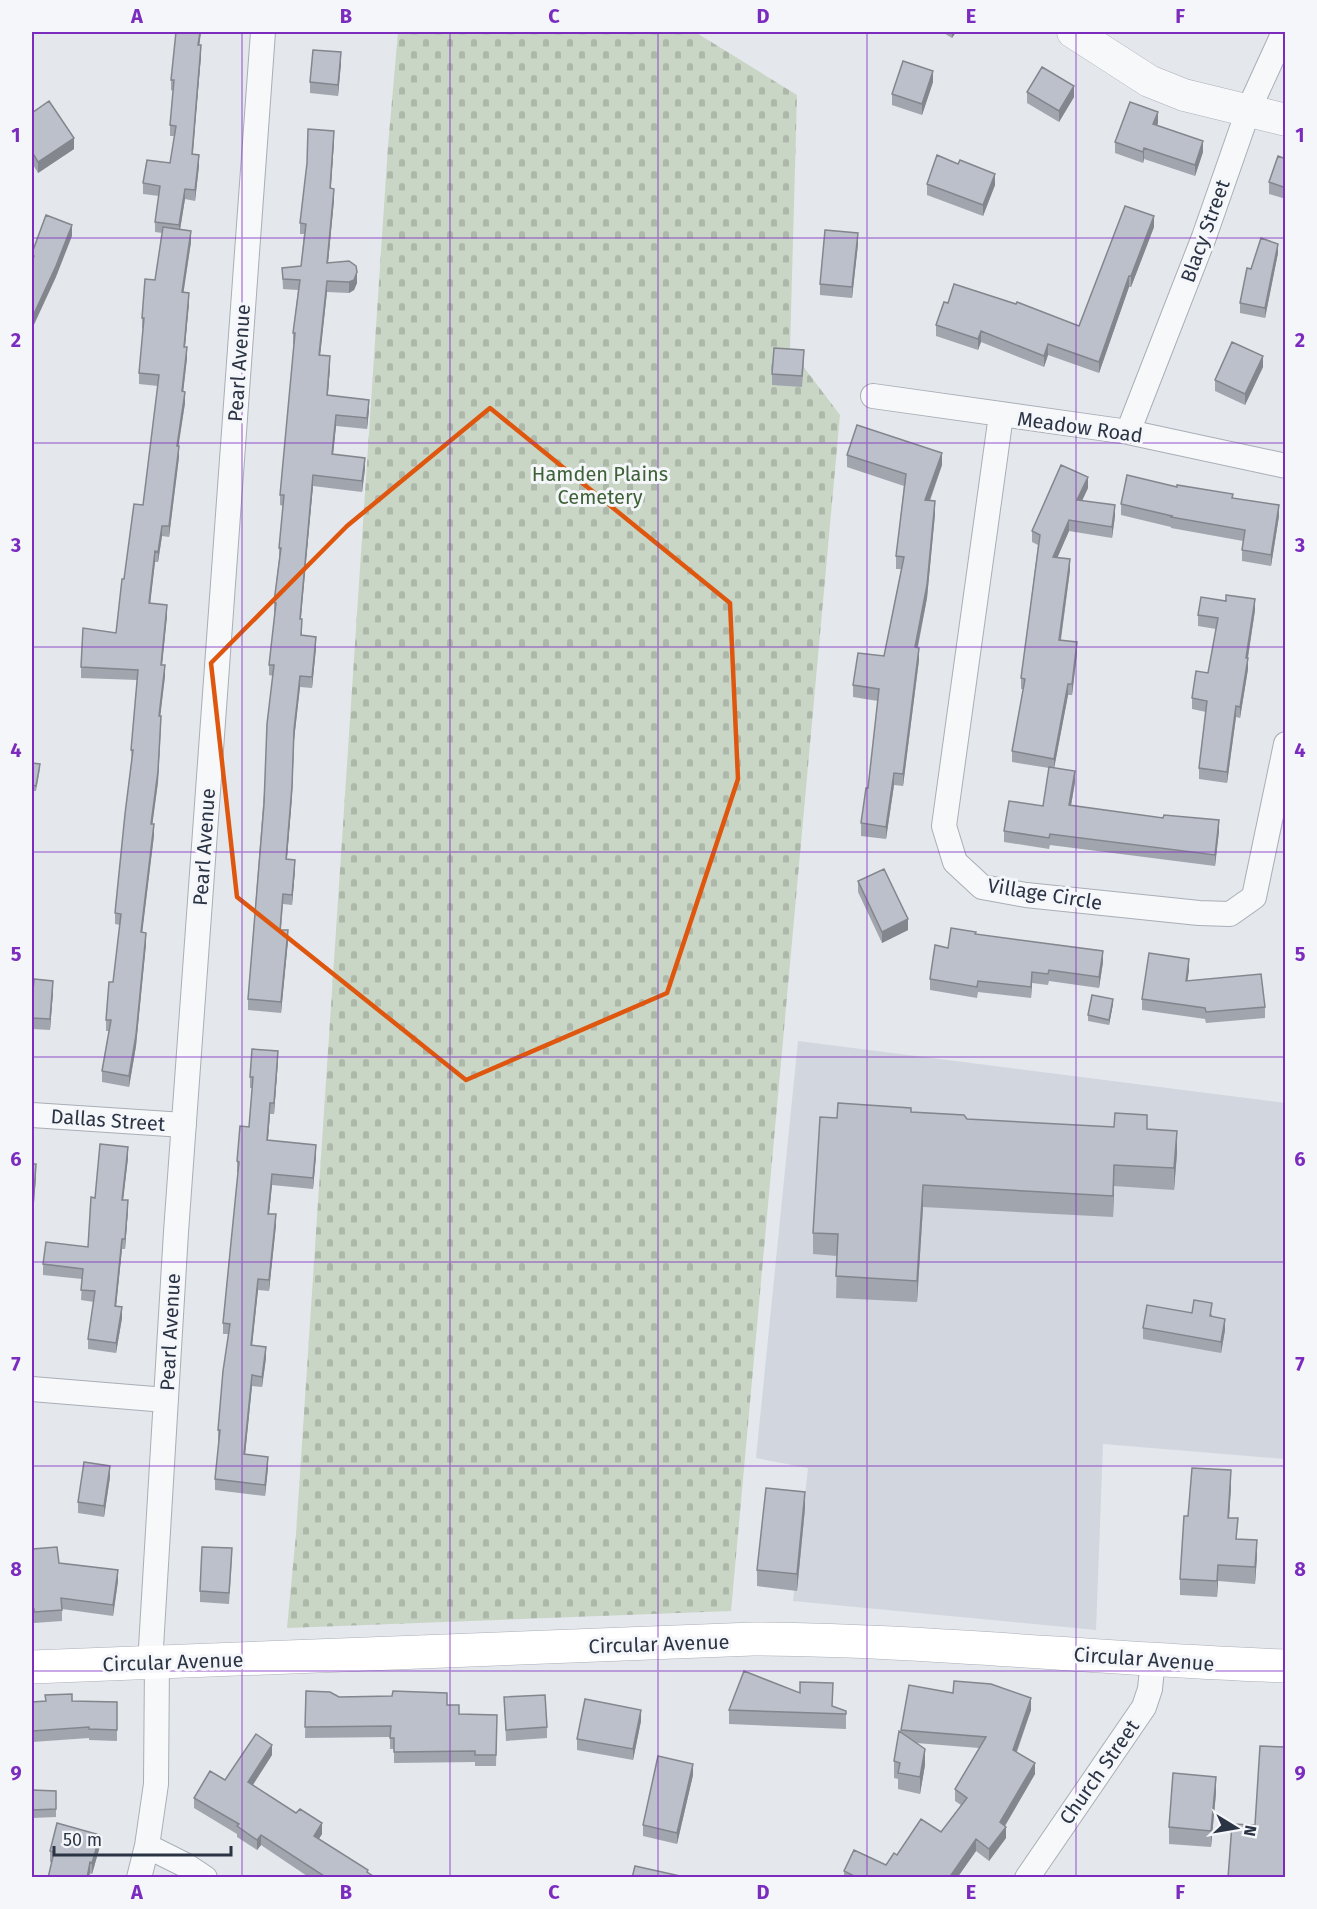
<svg xmlns="http://www.w3.org/2000/svg" width="1317" height="1909" viewBox="0 0 1317 1909" font-family="'Fira Sans',sans-serif">
	<style>
		.built { fill: #d2d6de }
		.cemetery { fill: url(#cemetery-stones) }
		.lines { fill: none; stroke-linecap: round; stroke-linejoin: round }
		.minor-casing { stroke: #a9aeb7; stroke-width: 26 }
		.tertiary-casing { stroke: #a9aeb7; stroke-width: 33 }
		.secondary-casing { stroke: #a9aeb7; stroke-width: 34 }
		.minor { stroke: #f7f8fa; stroke-width: 24 }
		.tertiary { stroke: #f7f8fa; stroke-width: 32 }
		.secondary { stroke: #fff; stroke-width: 33 }
		.wall { fill: #a1a5ae }
		.shaded-wall { fill: #83868d }
		.building { fill: #bbc0ca; stroke: #83868d; stroke-width: 1.5 }
		.marked { fill: none; stroke: #df570f; stroke-width: 4.5; stroke-linejoin: round }
		.grid { fill: none; stroke: #7b2cbf; stroke-width: 1.5; stroke-opacity: 0.55 }
		.labels { text-anchor: middle; stroke-width: 6; stroke-linejoin: round; paint-order: stroke }
		.street-label { font-size: 20px; fill: #2b3445; stroke: #f4f6f9 }
		.park-label { font-size: 20px; fill: #3f6138; stroke: #f4f6f9 }
		.neatline { fill: none; stroke: #7b2cbf; stroke-width: 2 }
		.grid-label { font-size: 20px; text-anchor: middle; font-weight: bold; fill: #7b2cbf }
	</style>
	<defs>
		<pattern id="cemetery-stones" width="16" height="16" patternUnits="userSpaceOnUse" patternTransform="scale(1.5)"><rect width="16" height="16" fill="#c9d6c5"/><path d="M2 7V4a2 2 0 0 1 4 0v3zM10 15v-3a2 2 0 0 1 4 0v3z" fill="#adb8ab"/></pattern>
	</defs>
	<rect width="100%" height="100%" fill="#e4e7ec"/>
	<path class="built" d="M798,1041L1285,1103V1459L1103,1444L1096,1630L793,1601L808,1468L756,1458Z"/>
	<path class="cemetery" d="M398,32H695L797,95L790,349L840,415L731,1611L287,1628L296,1534L388,146Z"/>
	<g class="lines">
		<g class="minor-casing">
			<path id="minor" d="M873,396L1128,432L1286,466
				M1001,415L944,826L955,862L982,887L1026,895L1199,913L1230,914L1254,897L1286,744
				M1128,432L1204,237L1248,111L1284,32
				M32,1115L184,1125
				M32,1389L166,1400
				M150,1664L176,1232L263,32
				M147,1846L187,1866L205,1878
				M139,1878L147,1846L156,1784L157,1663
				M1027,1878L1144,1707L1150,1689L1153,1659"/>
		</g>
		<g class="tertiary-casing">
			<path id="tertiary" d="M1073,32L1149,81L1184,95L1286,120"/>
		</g>
		<g class="secondary-casing">
			<path id="secondary" d="M32,1667L753,1639C931,1640 1108,1660 1286,1666"/>
		</g>
		<use href="#minor" class="minor"/>
		<use href="#tertiary" class="tertiary"/>
		<use href="#secondary" class="secondary"/>
	</g>
	<path class="wall" d="M175,32H201L199,45L201,56L192,154L199,166L195,201L185,199L180,229L191,242L183,292L189,303L185,347L187,358L183,392L185,403L178,446L179,457L169,537L162,536L158,562H155L150,603L167,616L162,665L165,676L160,716L161,727L158,782L152,824L154,835L142,932L146,944L136,1046L129,1087L102,1082V1071L109,1031H106V1020L113,982L120,925L115,924V913L132,761L131,750L137,680L81,678V667L116,633L124,579L143,505L158,386L139,384V373L143,329L142,328V318L155,280L162,233L155,232V222L159,196L143,194V183L170,163L175,136H170V125L173,91L171,90V80L176,33Z
		M942,32H956L952,38Z
		M341,63L338,96L310,93V82Z
		M933,82L922,115L892,105V94Z
		M1027,92L1074,97L1059,122L1027,103Z
		M32,113L74,149L38,173L32,163Z
		M1158,123L1157,125L1203,152L1195,176L1144,159L1143,163L1115,153V142Z
		M334,141L331,188L334,200L328,263L357,283L354,290L349,293L327,292L320,355L330,367L328,395L369,410L367,429L336,426L333,454L365,469L362,492L313,486L300,619L302,629V636L316,648L312,688L300,687L294,740L292,797L287,859L295,870L292,905L283,904L281,930L288,941L281,1013L248,1010V999L273,676L269,675V665L275,613H274V602L279,558V548L283,506L280,505V495L294,344H293V333L298,290L283,289L282,268L301,266L304,234H300V223L307,163Z
		M1286,159V199L1269,194V182Z
		M958,164L995,185L983,216L927,195V184Z
		M1154,227L1131,287H1129L1099,373L1048,355L1044,367L981,342L978,350L936,336V325L948,303L1079,326Z
		M858,244L852,298L820,295V284Z
		M1278,253L1265,318L1240,313V303L1251,269Z
		M804,361L802,387L772,385V374Z
		M1263,367L1245,405L1215,391V380Z
		M847,455L942,465L930,501L935,514L927,598L918,647L919,660L903,786L894,785L886,839L861,836V823L868,788L878,701L853,697V685L884,656L901,569H896V556L904,486L847,467Z
		M1177,487L1233,498L1279,516L1271,566L1242,561V550L1243,541L1171,528V527L1121,515V504Z
		M1088,488L1082,501L1115,516L1112,538L1069,531L1057,557L1070,570L1061,640L1077,653L1072,695H1068L1054,768L1075,782L1071,806L1219,831L1215,866L1050,845L1049,849L1004,842V831L1043,806L1049,768L1012,762V751L1023,689H1021V678L1038,545L1032,542V531Z
		M1255,610L1248,658V669L1240,718L1236,717L1227,783L1199,779V768L1206,712L1192,709V698L1208,673L1216,629L1198,626V615Z
		M32,763L40,769L36,791H32Z
		M858,881L908,930L882,943L858,892Z
		M976,934L1103,962L1099,988L1049,981L1048,985L1032,983L1031,998L978,992L977,998L930,990V979L948,948Z
		M1189,970L1187,981L1265,1007V1018L1206,1023L1205,1019L1142,1010V999Z
		M53,992L50,1030L32,1029V1003Z
		M1113,1004L1109,1025L1088,1021V1015Z
		M278,1061L274,1114H270L268,1140L316,1156L313,1189L272,1185L269,1214L276,1225L269,1291L258,1290L252,1345L266,1358L262,1387L252,1386L245,1455L268,1468L265,1496L215,1490V1479L219,1441H218V1430L229,1334H223V1323L238,1172H237V1161L249,1127L252,1088H250V1077Z
		M911,1112L967,1119L1147,1129L1177,1153L1174,1190L1114,1186L1113,1217L923,1207L917,1302L836,1298L837,1256L813,1254V1233L837,1118Z
		M128,1158L123,1200L128,1210L125,1249H122L116,1307L122,1318L116,1353L88,1349V1339L94,1302L81,1300L82,1279L43,1275V1264L88,1247L95,1198Z
		M32,1164L36,1175L34,1203H32Z
		M1192,1313L1212,1314V1316L1225,1330L1221,1353L1143,1339V1328Z
		M110,1477L104,1517L78,1513V1502Z
		M1231,1487L1229,1518L1237,1539L1257,1556L1255,1584L1218,1581L1217,1597L1180,1595V1579L1188,1516Z
		M805,1508L797,1591L757,1586V1570Z
		M32,1549L59,1563L118,1581L113,1616L62,1609V1621L34,1623V1620H32Z
		M232,1559L229,1604L200,1602V1591Z
		M306,1691L339,1697L447,1705L459,1714L497,1726L496,1766H475V1762L394,1763V1749H390V1737L305,1738Z
		M504,1697L547,1727V1738L506,1741Z
		M72,1701L117,1702V1741L89,1740V1738L32,1742V1702Z
		M833,1706L846,1711V1729L729,1724V1710Z
		M1031,1710L1017,1752L1035,1774L1005,1826L1006,1838L989,1861L976,1851L957,1878H844V1871L886,1865L897,1855L941,1832L961,1805L955,1801V1789L979,1748L916,1743L925,1765L920,1794L898,1789V1779L894,1778V1761L901,1730Z
		M641,1721L633,1760L577,1750V1739Z
		M272,1755L253,1785L322,1834L319,1839L376,1878H310L261,1845L257,1850L237,1837V1834L194,1808V1798Z
		M693,1775L677,1844L643,1836V1825Z
		M32,1790L56,1791V1817L32,1818Z
		M1216,1793L1211,1847L1169,1844V1827Z
		M100,1846L92,1874L50,1862V1851Z"/>
	<path class="shaded-wall" d="M200,32H201L198,56V45Z
		M952,32H956L952,38Z
		M201,45V56L192,165V154Z
		M341,52V63L338,96V85Z
		M933,71V82L922,115V104Z
		M1074,86V97L1059,122V111Z
		M1158,112V123L1153,135V124Z
		M334,131V141L330,199V188Z
		M74,138V149L38,173V162Z
		M1203,141V152L1195,176V165Z
		M1144,148V159L1143,163V152Z
		M199,155V166L195,201V190Z
		M995,174V185L983,216V205Z
		M185,189V199L179,236V225Z
		M334,189V200L327,274V263Z
		M1154,216V227L1131,287V276Z
		M72,225V236L56,277L32,329V318Z
		M191,231V242L182,303V292Z
		M858,233V244L852,298V287Z
		M1278,244V253L1265,318V308Z
		M357,272V283L354,290L349,293V282Z
		M1129,276V287L1099,373V362Z
		M327,281V292L319,366V355Z
		M189,293V303L184,358V347Z
		M981,331V342L978,350V339Z
		M1048,344V355L1044,367V356Z
		M187,347V358L182,402V391Z
		M330,356V367L327,405V395Z
		M1263,356V367L1245,405V394Z
		M185,392V403L177,456V446Z
		M369,400V410L367,429V418Z
		M336,415V426L332,465V454Z
		M179,446V457L169,537V526Z
		M942,453V465L925,513V500Z
		M365,458V469L362,492V481Z
		M313,475V486L300,629V619Z
		M1088,477V488L1077,511V500Z
		M935,501V514L927,598L915,659V647Z
		M1115,505V516L1112,538V527Z
		M1279,505V516L1271,566V555Z
		M1069,520V531L1053,568V557Z
		M162,526V536L158,562V552Z
		M155,551V562L149,614V603Z
		M1070,559V570L1059,651V640Z
		M1255,599V610L1246,669V658Z
		M167,605V616L161,675V665Z
		M316,637V648L312,688V677Z
		M1077,642V653L1072,695V684Z
		M919,648V660L903,786V774Z
		M1248,658V669L1240,718V707Z
		M165,665V676L159,727V716Z
		M300,676V687L294,740L292,797L286,870L294,730Z
		M1068,684V695L1054,769V759Z
		M1236,706V717L1227,783V772Z
		M161,716L158,782L151,835V824Z
		M1075,771V782L1069,816V805Z
		M894,773V785L886,839V827Z
		M1219,820V831L1215,866V855Z
		M154,824V835L141,943V932Z
		M295,860V870L292,905V895Z
		M908,919V930L882,943V932Z
		M288,930V941L281,1013V1002Z
		M146,933V944L136,1046L129,1087V1076Z
		M1103,951V962L1099,988V977Z
		M1189,959V970L1186,992V981Z
		M1032,972V983L1031,998V987Z
		M53,981V992L50,1030V1019Z
		M1113,999V1004L1109,1025V1020Z
		M278,1051V1061L274,1114V1103Z
		M270,1103V1114L267,1151V1140Z
		M1177,1131V1153L1174,1190V1168Z
		M316,1145V1156L313,1189V1178Z
		M128,1147V1158L122,1210V1200Z
		M36,1164V1175L34,1203V1192Z
		M1114,1165V1186L1113,1217V1196Z
		M272,1174V1185L268,1224V1214Z
		M923,1185V1207L917,1302V1281Z
		M128,1200V1210L125,1249V1239Z
		M276,1214V1225L269,1291V1280Z
		M122,1239V1249L115,1317V1306Z
		M258,1279V1290L251,1356V1345Z
		M122,1307V1318L116,1353V1343Z
		M1225,1319V1330L1221,1353V1342Z
		M266,1347V1358L262,1387V1377Z
		M252,1375V1386L244,1465V1454Z
		M268,1457V1468L265,1496V1485Z
		M110,1466V1477L104,1517V1506Z
		M1231,1470V1487L1228,1534V1518Z
		M805,1492V1508L797,1591V1574Z
		M1257,1540V1556L1255,1584V1567Z
		M1218,1565V1581L1217,1597V1581Z
		M118,1570V1581L113,1616V1605Z
		M1031,1698V1710L1013,1761V1750Z
		M641,1710V1721L633,1760V1749Z
		M272,1745V1755L248,1792V1782Z
		M925,1749V1765L920,1794V1777Z
		M1035,1763V1774L1000,1834V1822Z
		M693,1764V1775L677,1844V1833Z
		M1216,1777V1793L1211,1847V1831Z
		M322,1823V1834L314,1846V1836Z
		M1006,1827V1838L989,1861V1849Z
		M100,1835V1846L92,1874V1863Z
		M261,1835V1845L257,1850V1840Z
		M976,1839V1851L957,1878H949Z
		M90,1862V1873L89,1878H87Z"/>
	<path class="building" d="M176,32H200L198,45H201L192,154L199,155L195,190L185,189L179,225L155,222L160,186L143,183L147,160L170,163L176,126L170,125L174,80H171Z
		M313,50L341,52L338,85L310,82Z
		M903,61L933,71L922,104L892,94Z
		M1042,67L1074,86L1059,111L1027,92Z
		M49,101L74,138L38,162L32,152V113Z
		M1130,102L1158,112L1153,124L1203,141L1195,165L1144,148L1143,152L1115,142Z
		M308,129L334,131L330,188L334,189L327,263L349,261L356,266L357,272L354,280L349,282L327,281L319,355L330,356L327,395L369,400L367,418L336,415L332,454L365,458L362,481L313,475L300,619H302L301,635L316,637L312,677L300,676L294,730L292,786L286,859L295,860L292,895L283,894L280,930H288L281,1002L248,999L264,804L267,724L274,665H269L276,603L274,602L281,548H279L284,495H280L295,333H293L300,280L283,279L282,268L301,266L306,224L300,223L307,163Z
		M937,155L958,164L960,160L995,174L983,205L927,184Z
		M1278,156L1286,159V188L1269,182Z
		M1125,206L1154,216L1131,276H1129L1099,362L1048,344L1044,356L981,331L978,339L936,325L944,302L948,303L954,284L1016,304L1017,302L1079,326Z
		M46,215L72,225L56,266L32,318V260L34,256L32,255V253Z
		M163,227L191,231L182,292L189,293L184,347H187L182,391L185,392L177,446H179L169,526H162L158,552L155,551L149,603L167,605L161,665H165L159,716H161L158,771L151,824H154L141,932L146,933L136,1035L129,1076L102,1071L111,1020H106L109,982H113L121,914L115,913L125,814L133,750H131L138,670L81,667L83,628L116,633L122,579H124L134,504L143,505L159,375L139,373L144,318H142L145,279L155,280Z
		M825,230L858,233L852,287L820,284Z
		M1261,238L1278,244L1265,308L1240,303L1247,268L1251,269Z
		M1232,342L1263,356L1245,394L1215,380Z
		M774,348L804,350L802,376L772,374Z
		M857,425L942,453L925,500L935,501L927,585L915,647L919,648L903,774L894,773L886,827L861,823L866,788H868L879,689L853,685L858,653L884,656L904,557L896,556L906,474L847,455Z
		M1061,465L1088,477L1077,500L1115,505L1112,527L1069,520L1053,557L1070,559L1059,640L1077,642L1072,684H1068L1054,759L1012,751L1025,679L1021,678L1040,535L1032,531Z
		M1127,475L1177,487V485L1233,494L1232,498L1279,505L1271,555L1242,550L1245,530L1171,517L1172,516L1121,504Z
		M1226,595L1255,599L1246,658H1248L1240,707L1236,706L1227,772L1199,768L1207,701L1192,698L1196,671L1208,673L1218,618L1198,615L1201,597L1226,601Z
		M32,763L40,764L36,786L32,785Z
		M1049,767L1075,771L1069,805L1163,818L1164,815L1219,820L1215,855L1050,834L1049,838L1004,831L1009,801L1043,806Z
		M884,869L908,919L882,932L858,881Z
		M951,928L976,932L975,934L1103,951L1099,977L1049,970L1048,974L1032,972L1031,987L978,981L977,987L930,979L935,945L948,948Z
		M1149,953L1189,959L1186,981L1261,974L1265,1007L1206,1012L1205,1008L1142,999Z
		M34,979L53,981L50,1019L32,1018V1003Z
		M1092,995L1113,999L1109,1020L1088,1015Z
		M252,1049L278,1051L274,1103H270L267,1140L316,1145L313,1178L272,1174L268,1214H276L269,1280L258,1279L251,1345L266,1347L262,1377L252,1375L244,1454L268,1457L265,1485L215,1479L220,1430H218L223,1371L230,1324L223,1323L239,1162L237,1161L240,1126L249,1127L253,1077H250Z
		M838,1103L911,1108V1112L964,1115L967,1119L1114,1127L1115,1113L1147,1115V1129L1177,1131L1174,1168L1114,1165L1113,1196L923,1185L917,1281L836,1276L838,1234L813,1233L820,1117L837,1118Z
		M100,1144L128,1147L122,1200H128L125,1239H122L115,1306L122,1307L116,1343L88,1339L95,1291L81,1290L83,1269L43,1264L46,1242L88,1247L91,1197L95,1198Z
		M32,1164H36L34,1192H32Z
		M1194,1300L1212,1303L1210,1316L1225,1319L1221,1342L1143,1328L1147,1305L1192,1313Z
		M84,1462L110,1466L104,1506L78,1502Z
		M1192,1468L1231,1470L1228,1518H1238L1236,1539L1257,1540L1255,1567L1218,1565L1217,1581L1180,1579L1184,1516H1188Z
		M766,1488L805,1492L797,1574L757,1570Z
		M57,1547L59,1563L118,1570L113,1605L61,1598L62,1610L34,1612V1609H32V1549Z
		M202,1547L232,1548L229,1593L200,1591Z
		M744,1671L800,1693V1682L833,1683L832,1706L846,1711V1714L729,1710Z
		M954,1681L991,1684L1031,1698L1013,1750L1035,1763L1000,1822L1006,1827L989,1849L976,1839L949,1878H858L844,1871L854,1850L886,1865L894,1853L897,1855L921,1819L941,1832L967,1798L955,1789L986,1737L901,1730L909,1685L953,1693Z
		M306,1691L330,1692L339,1697L392,1696L393,1691L447,1693V1705H459V1714L497,1715L496,1755H475V1751L394,1752V1738H390L391,1726L305,1727Z
		M72,1694V1701L117,1702V1730L89,1729V1727L32,1731V1702L46,1701L45,1695Z
		M545,1695L547,1727L506,1730L504,1697Z
		M585,1699L641,1710L633,1749L577,1739Z
		M899,1731L925,1749L920,1777L898,1773L900,1763L894,1761Z
		M256,1734L272,1745L248,1782L296,1813L300,1809L322,1823L314,1836L368,1870L367,1872L376,1878H327L261,1835L257,1840L237,1826L239,1824L194,1798L210,1771L225,1780Z
		M1260,1746L1286,1747V1878H1228L1232,1824L1255,1825Z
		M658,1756L693,1764L677,1833L643,1825Z
		M1173,1773L1216,1777L1211,1831L1169,1827Z
		M32,1790L56,1791V1809L32,1810Z
		M57,1823L100,1835L92,1863L90,1862L87,1878H48L54,1852L50,1851Z
		M635,1866L689,1878H632Z"/>
	<path class="marked" d="M490,408L730,603L738,779L667,993L466,1080L237,897L211,663L347,526Z"/>
	<path class="grid" d="M242,32V1878M450,32V1878M658,32V1878M867,32V1878M1076,32V1878M32,238H1286M32,443H1286M32,647H1286M32,852H1286M32,1057H1286M32,1262H1286M32,1466H1286M32,1671H1286"/>
	<g class="labels">
		<g class="street-label">
			<text transform="translate(1205 231) rotate(-70)" y="7">Blacy Street</text>
			<text transform="translate(239 363) rotate(-86)" y="7">Pearl Avenue</text>
			<text transform="translate(1080 427) rotate(8)" y="7">Meadow Road</text>
			<text transform="translate(204 847) rotate(-86)" y="7">Pearl Avenue</text>
			<text transform="translate(1045 894) rotate(9)" y="7">Village Circle</text>
			<text transform="translate(108 1120) rotate(4)" y="7">Dallas Street</text>
			<text transform="translate(170 1332) rotate(-87)" y="7">Pearl Avenue</text>
			<text transform="translate(659 1644) rotate(-2)" y="7">Circular Avenue</text>
			<text transform="translate(1144 1659) rotate(4)" y="7">Circular Avenue</text>
			<text transform="translate(173 1662) rotate(-2)" y="7">Circular Avenue</text>
			<text transform="translate(1099 1772) rotate(-55)" y="7">Church Street</text>
		</g>
		<g class="park-label">
			<text x="600" y="481">Hamden Plains<tspan x="600" dy="23">Cemetery</tspan></text>
		</g>
	</g>
	<rect width="1317" height="1909" fill="none" stroke="#f4f6f9" stroke-width="66"/>
	<g transform="translate(1236 1828) rotate(101)" stroke="#f4f6f9" stroke-width="4.5" paint-order="stroke">
	<path d="M0-4.5L10 22L0 15L-10 22Z" fill="#2b3445"/>
	<text y="-9" font-size="16" font-weight="bold" text-anchor="middle" fill="#2b3445">N</text>
	</g>
	<path d="M54 1846v9h177v-9" fill="none" stroke="#2b3445" stroke-width="3"/>
	<text x="63" y="1846" font-size="18" fill="#2b3445" stroke="#f4f6f9" stroke-width="4.5" paint-order="stroke">50 m</text>
	<rect x="33" y="33" width="1251" height="1843" class="neatline"/>
	<g class="grid-label">
		<text x="137" y="23">A</text>
		<text x="346" y="23">B</text>
		<text x="554" y="23">C</text>
		<text x="763" y="23">D</text>
		<text x="971" y="23">E</text>
		<text x="1180" y="23">F</text>
		<text x="16" y="142">1</text>
		<text x="1300" y="142">1</text>
		<text x="16" y="347">2</text>
		<text x="1300" y="347">2</text>
		<text x="16" y="552">3</text>
		<text x="1300" y="552">3</text>
		<text x="16" y="757">4</text>
		<text x="1300" y="757">4</text>
		<text x="16" y="961">5</text>
		<text x="1300" y="961">5</text>
		<text x="16" y="1166">6</text>
		<text x="1300" y="1166">6</text>
		<text x="16" y="1371">7</text>
		<text x="1300" y="1371">7</text>
		<text x="16" y="1576">8</text>
		<text x="1300" y="1576">8</text>
		<text x="16" y="1780">9</text>
		<text x="1300" y="1780">9</text>
		<text x="137" y="1899">A</text>
		<text x="346" y="1899">B</text>
		<text x="554" y="1899">C</text>
		<text x="763" y="1899">D</text>
		<text x="971" y="1899">E</text>
		<text x="1180" y="1899">F</text>
	</g>
</svg>
